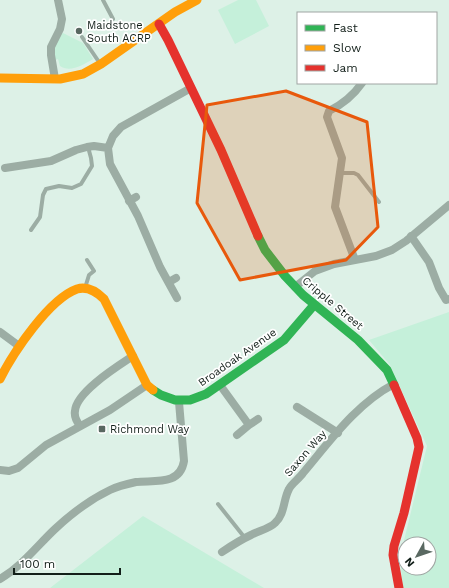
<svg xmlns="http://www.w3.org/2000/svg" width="449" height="588" viewBox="0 0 449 588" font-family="'Work Sans',sans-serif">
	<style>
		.green { fill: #c5f0da; fill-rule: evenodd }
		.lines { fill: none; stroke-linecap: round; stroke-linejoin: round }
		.lane { stroke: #9cada4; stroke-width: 4 }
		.street { stroke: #9cada4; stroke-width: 8 }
		.fast { stroke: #30b455; stroke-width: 9 }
		.slow { stroke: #ff9f0a; stroke-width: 9 }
		.jam { stroke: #e5322d; stroke-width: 9 }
		.marked { fill: #e8590c; fill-opacity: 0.2; stroke: #e8590c; stroke-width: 3; stroke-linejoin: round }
		.poi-dot { fill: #596861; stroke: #fff; stroke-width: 1.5 }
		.labels { text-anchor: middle; stroke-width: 3.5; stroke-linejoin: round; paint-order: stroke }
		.poi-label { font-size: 11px; fill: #121f19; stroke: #fff; text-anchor: start }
		.street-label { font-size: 11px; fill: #121f19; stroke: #fff }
	</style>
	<rect width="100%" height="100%" fill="#ddf1e7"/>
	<path class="green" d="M238,0H256L269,26L235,44L218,10Z
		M63,33L83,43L93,59C83,65 70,73 60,66L58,59L55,60C54,50 54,39 63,33Z
		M449,312V588H403L400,557L427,446L390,365L369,340ZM405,544H429V568H405Z
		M143,516L264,588H50Z"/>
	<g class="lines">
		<path class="lane" d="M103,0L113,19
			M82,37L99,62
			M340,173H354L358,175L379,202
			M31,230L40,217L43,195L46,189L59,186L72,188L81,184L92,166L91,158L88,147
			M85,288L89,275L94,271L87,260
			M218,504L245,538"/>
		<path class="street" d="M55,79L51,55V47L60,29L62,19L58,0
			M5,168L51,161L76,150L87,147L94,146L108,148
			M129,201L136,197
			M411,236L429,262L439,288L446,300L449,299
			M355,260L335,207L342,158L327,117L329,111C343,104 353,96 362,83
			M169,282L176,278
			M295,287L315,271L334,264L376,256L392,250L406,241L449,205
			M177,298L160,267L138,216L110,164L108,148L113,136L121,127L191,88
			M0,332L19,346
			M220,385L249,425L237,435
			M297,407L338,433
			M249,425L258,419
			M80,426C77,422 74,416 75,411C76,392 118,366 133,356
			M0,470L9,471L18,468L46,445L110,410L147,385
			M222,552C231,546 240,540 251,535C258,531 269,529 275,523C285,514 283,500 289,489C292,483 299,479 303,473C330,441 356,404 394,384
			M0,579C21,567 37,546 55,529C71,514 89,500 110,490C118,486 127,484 136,482C154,480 180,486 184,461L179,402"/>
		<path class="fast" d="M258,236L265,250L285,276L303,295L358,340L387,370L394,385
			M153,390L161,395L175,400H190L206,394L284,340L314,305"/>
		<path class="slow" d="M0,78L60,79L83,74L101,64L175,12L197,0
			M0,379C13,353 49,299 77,289C87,286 97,292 104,299L147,385L153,390"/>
		<path class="jam" d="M159,24L168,40L221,150L258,236
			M394,385L417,438L419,447L404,513L394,546L393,555L399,588"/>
	</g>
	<path class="marked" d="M286,91L367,122L378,227L346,260L240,280L197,203L207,105Z"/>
	<g class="poi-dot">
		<circle cx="79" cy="31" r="4"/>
		<rect x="98" y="425" width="8" height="8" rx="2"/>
	</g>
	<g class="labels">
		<g class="poi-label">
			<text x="87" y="29">Maidstone<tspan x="87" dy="13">South ACRP</tspan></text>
			<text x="110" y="433">Richmond Way</text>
		</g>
		<g class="street-label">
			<text transform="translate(333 303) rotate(40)" y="4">Cripple Street</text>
			<text transform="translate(237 357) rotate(-35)" y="4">Broadoak Avenue</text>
			<text transform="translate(305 453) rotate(-49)" y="4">Saxon Way</text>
		</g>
	</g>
	<rect x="297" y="12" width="140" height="72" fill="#ffffff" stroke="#a0a5a3"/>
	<rect x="305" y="25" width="20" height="6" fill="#30b455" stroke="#a0a5a3"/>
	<text x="333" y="32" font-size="12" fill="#121f19">Fast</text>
	<rect x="305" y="45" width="20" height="6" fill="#ff9f0a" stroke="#a0a5a3"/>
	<text x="333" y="52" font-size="12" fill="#121f19">Slow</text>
	<rect x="305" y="65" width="20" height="6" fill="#e5322d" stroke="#a0a5a3"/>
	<text x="333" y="72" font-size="12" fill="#121f19">Jam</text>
	<g transform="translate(417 556) rotate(230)"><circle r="19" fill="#ffffff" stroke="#a0a5a3"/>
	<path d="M0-3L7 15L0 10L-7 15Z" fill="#596861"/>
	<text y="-6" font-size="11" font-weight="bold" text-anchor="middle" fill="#121f19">N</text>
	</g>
	<path d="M14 568v6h106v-6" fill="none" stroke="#121f19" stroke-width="2"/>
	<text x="20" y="568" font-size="12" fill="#121f19" stroke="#ffffff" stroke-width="3" paint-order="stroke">100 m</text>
</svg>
